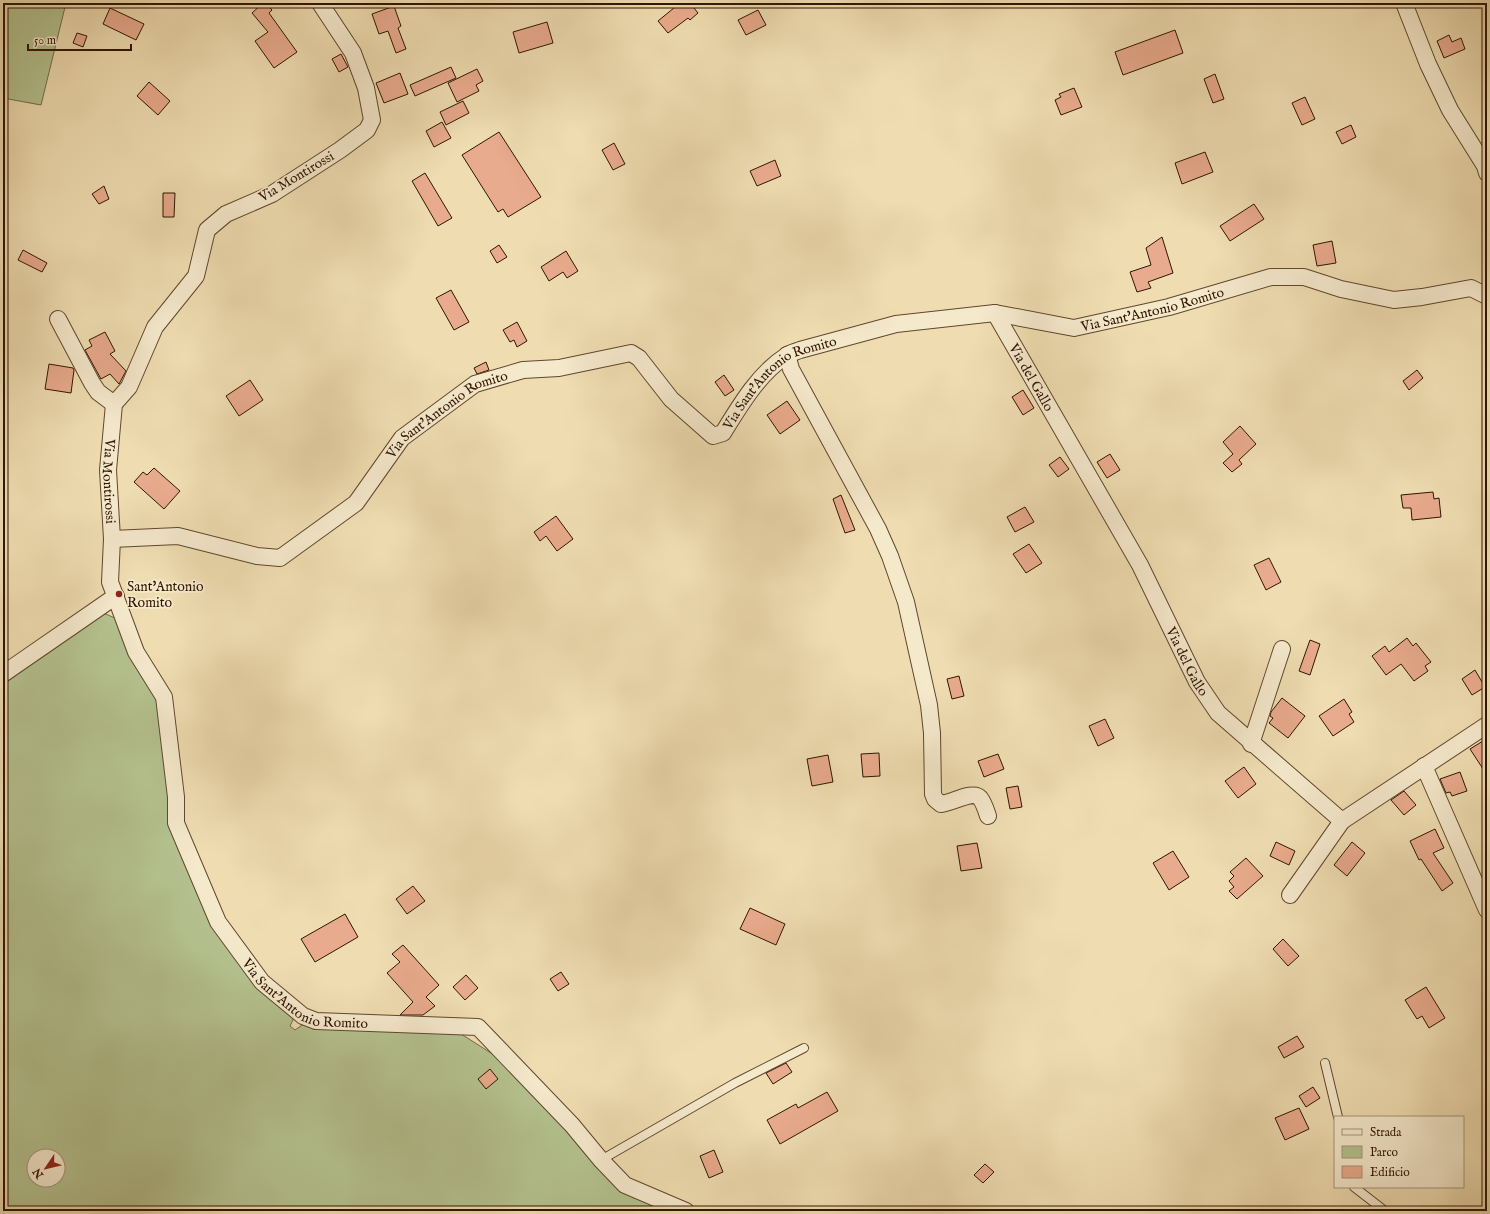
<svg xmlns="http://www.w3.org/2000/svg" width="1490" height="1214" viewBox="0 0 1490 1214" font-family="'IM FELL English',serif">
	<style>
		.green { fill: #b4c28f; stroke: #726c48; fill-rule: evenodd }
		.building { fill: #e9ab8d; stroke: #301500 }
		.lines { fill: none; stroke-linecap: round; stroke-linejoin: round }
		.lane-casing { stroke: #60472c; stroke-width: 10 }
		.street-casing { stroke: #60472c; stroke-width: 18 }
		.lane { stroke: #f5e9cc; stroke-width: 8 }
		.street { stroke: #f5e9cc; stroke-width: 16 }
		.poi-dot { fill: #8f2418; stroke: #f5e9cc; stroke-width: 1.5 }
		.labels { text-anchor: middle; stroke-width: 3.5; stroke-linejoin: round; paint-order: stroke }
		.street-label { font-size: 14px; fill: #301500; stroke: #f5e9cc }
		.poi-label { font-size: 14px; fill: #301500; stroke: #f5e9cc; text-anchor: start }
	</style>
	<rect width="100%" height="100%" fill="#efddb1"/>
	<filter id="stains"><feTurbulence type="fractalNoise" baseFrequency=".005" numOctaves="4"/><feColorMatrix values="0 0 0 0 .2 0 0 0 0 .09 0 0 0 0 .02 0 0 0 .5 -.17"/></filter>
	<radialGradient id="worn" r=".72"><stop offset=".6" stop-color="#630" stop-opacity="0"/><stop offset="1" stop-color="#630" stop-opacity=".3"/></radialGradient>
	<path class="green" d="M3,3H66L41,105L3,98Z
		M106,614L121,621L152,687L162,710L171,790L212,923L293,1015V1020L290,1026L295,1030L305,1023L458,1032L502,1060L607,1173L670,1211H3V681L96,615ZM34,1156H58V1180H34Z"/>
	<path class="building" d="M263,3H266L272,10L269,13L297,52L274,68L255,41L268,32L252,13Z
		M680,3H690L698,13L690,20L688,18L668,33L658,21Z
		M394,6L401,26L398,28L406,49L396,53L388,31L379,34L372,14Z
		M110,8L144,24L136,40L103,24Z
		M758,10L766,25L746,35L738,20Z
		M547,22L553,43L519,53L513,32Z
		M1175,30L1183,53L1123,75L1115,52Z
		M77,33L87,36L83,47L73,43Z
		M1449,35L1452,42L1461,38L1465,49L1444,58L1437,41Z
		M341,54L348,67L339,72L332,59Z
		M451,67L456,78L415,96L410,85Z
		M477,69L483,81L476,85L479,91L457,102L448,83Z
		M400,73L408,94L384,103L376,83Z
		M1215,74L1224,99L1213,103L1204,79Z
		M149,82L170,101L158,115L137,96Z
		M1074,88L1082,107L1061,115L1055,100L1061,97L1059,94Z
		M1305,97L1315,119L1302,125L1292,103Z
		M463,101L469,113L446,125L440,112Z
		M442,122L451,138L434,147L426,131Z
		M1351,125L1356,137L1342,144L1336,132Z
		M499,132L541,197L508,217L503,209L498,212L462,155Z
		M614,143L625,164L613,170L602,150Z
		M1205,152L1213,172L1182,184L1175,163Z
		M775,160L781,176L757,186L750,171Z
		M425,173L452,218L438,226L412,181Z
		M104,186L109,199L99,204L92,194Z
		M163,193H175L174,217H163Z
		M1254,204L1264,219L1230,241L1220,226Z
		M1162,237L1173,273L1148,282L1151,288L1137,292L1130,272L1151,265L1146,248Z
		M1332,241L1336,263L1317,266L1313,245Z
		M499,245L507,257L497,263L490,251Z
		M23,250L47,263L42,272L18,260Z
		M566,251L578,271L567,278L563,272L549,281L541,267Z
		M451,290L469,322L454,330L436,298Z
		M517,322L527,341L517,347L514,340L510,342L503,330Z
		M105,332L115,351L110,354L126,371L119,384L110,374L101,379L85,350L92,346L89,340Z
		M486,362L489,370L477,374L474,368Z
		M49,364L73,368L74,370L71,393L45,389Z
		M1417,370L1423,378L1409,390L1403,381Z
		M724,375L734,390L725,396L715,382Z
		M250,380L263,400L239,416L226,396Z
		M1023,390L1034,408L1023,415L1012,397Z
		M787,401L800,420L780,434L767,415Z
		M1240,426L1256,444L1239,460L1242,464L1232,472L1223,463L1233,454L1223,442Z
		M1110,454L1120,470L1107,478L1097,462Z
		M1060,457L1069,469L1058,477L1049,465Z
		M154,468L180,491L164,509L134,482L143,472L147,475Z
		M1433,492L1434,499L1439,498L1441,517L1412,520L1411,508H1403L1401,495Z
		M841,495L855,530L845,533L833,499Z
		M1025,507L1034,522L1015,532L1007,517Z
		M556,516L573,539L557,551L546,536L540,541L534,532Z
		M1029,544L1042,563L1026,573L1013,554Z
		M1269,558L1281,582L1266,590L1254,565Z
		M1407,638L1413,646L1416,643L1431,662L1425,666L1428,671L1414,681L1401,664L1386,675L1372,656L1385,646L1389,652Z
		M1310,640L1320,644L1310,675L1299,671Z
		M1475,670L1485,687L1472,695L1462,679Z
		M959,676L964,696L952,699L947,679Z
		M1282,698L1305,716L1288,738L1269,723L1273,718L1270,716L1271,712Z
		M1344,699L1352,712L1349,714L1354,722L1333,736L1319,716Z
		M1105,719L1114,738L1098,746L1089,726Z
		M1483,741L1487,747V775L1470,749Z
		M879,753L880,776L863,777L861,754Z
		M998,754L1004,769L984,777L978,761Z
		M828,755L833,782L812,786L807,759Z
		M1244,767L1256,784L1238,798L1225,781Z
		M1460,772L1467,791L1452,796L1450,792L1446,793L1440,779Z
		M1018,786L1022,807L1010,809L1006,788Z
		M1404,791L1416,805L1404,815L1391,800Z
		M1435,829L1444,848L1433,853L1453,883L1442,891L1421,859L1419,860L1410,841Z
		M1276,842L1295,851L1289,865L1270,856Z
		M1352,842L1365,853L1347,876L1334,865Z
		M977,843L982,868L961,871L957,846Z
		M1173,851L1189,877L1169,890L1153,863Z
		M1246,858L1263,876L1237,899L1229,891L1234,887L1229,881L1234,876L1230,872Z
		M413,886L425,901L407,914L396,899Z
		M750,908L785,924L776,945L740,929Z
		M345,914L358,937L315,962L301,939Z
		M1283,939L1299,956L1288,966L1273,949Z
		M403,945L439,985L426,997L435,1006L423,1015H400L413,1002L387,973L400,962L392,954Z
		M561,972L569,984L558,991L550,979Z
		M466,975L478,988L465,1000L453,987Z
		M1426,987L1445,1018L1429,1028L1422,1016L1417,1019L1405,1000Z
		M1297,1036L1304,1047L1284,1058L1278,1047Z
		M786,1063L792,1072L773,1084L766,1073Z
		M490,1069L498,1079L486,1089L478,1079Z
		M1313,1087L1320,1098L1306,1107L1299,1096Z
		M827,1092L838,1111L780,1144L767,1120L796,1104L798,1108Z
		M1299,1108L1309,1129L1285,1140L1275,1118Z
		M714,1150L723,1172L709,1178L700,1156Z
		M985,1164L994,1172L983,1183L974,1175Z"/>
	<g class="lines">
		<g class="lane-casing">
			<path id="lane" d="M1325,1063L1338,1117
				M601,1160L735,1083L804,1048
				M1354,1187L1385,1211"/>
		</g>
		<g class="street-casing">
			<g id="street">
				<path id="s1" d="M320,3L353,53L366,88L372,120L367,130L340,150L272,194L226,214L207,230L196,276L155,327L129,387L114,404L108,470L112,539L110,582L136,652L164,697L176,797V823L218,922L262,982L303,1016L316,1021L478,1027L572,1125L601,1160L625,1185L686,1211"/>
				<path d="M1404,3L1428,64L1450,110L1485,166L1487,173"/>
				<path id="s2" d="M995,313L1140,565L1197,682L1218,713L1342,821L1487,725"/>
				<path d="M58,319L92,383L98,392L114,404"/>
				<path d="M787,355L791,369L878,529L890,556L906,602L929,705L932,733L933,794L935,799L941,804C952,803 973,790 980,798C984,803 986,810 988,816"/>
				<path id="s3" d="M112,539L178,536L257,556L280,558L356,503L402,438L475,384L523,370L559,368L631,353L639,358L671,399L713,436L723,433C739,407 759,373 786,356C790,353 795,352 800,350L896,324L995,313L1074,328L1169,307L1271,277H1304L1341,289L1394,300L1422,297L1471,288L1487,296"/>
				<path d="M3,674L116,596"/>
				<path d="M1251,744L1282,649"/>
				<path d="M1424,766L1487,910"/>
				<path d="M1290,895L1342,821"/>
			</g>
		</g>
		<use href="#lane" class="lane"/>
		<use href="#street" class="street"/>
	</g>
	<circle class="poi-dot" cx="119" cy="594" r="4"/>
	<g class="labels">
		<g class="street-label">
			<text transform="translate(296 176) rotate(-31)" y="5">Via Montirossi</text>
			<text dy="5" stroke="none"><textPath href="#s3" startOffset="1198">Via Sant'Antonio Romito</textPath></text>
			<text dy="5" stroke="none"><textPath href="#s2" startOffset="74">Via del Gallo</textPath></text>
			<text dy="5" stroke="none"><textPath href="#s3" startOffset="802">Via Sant'Antonio Romito</textPath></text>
			<text dy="5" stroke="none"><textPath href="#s3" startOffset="395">Via Sant'Antonio Romito</textPath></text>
			<text dy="5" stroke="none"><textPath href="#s1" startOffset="609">Via Montirossi</textPath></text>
			<text dy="5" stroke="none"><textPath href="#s2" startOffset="398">Via del Gallo</textPath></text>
			<text dy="5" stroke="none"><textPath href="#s1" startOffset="1192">Via Sant'Antonio Romito</textPath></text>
		</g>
		<g class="poi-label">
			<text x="127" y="591">Sant'Antonio<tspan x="127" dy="16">Romito</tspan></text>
		</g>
	</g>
	<rect width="1490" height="1214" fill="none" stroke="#efddb1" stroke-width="16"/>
	<rect x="4" y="4" width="1482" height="1206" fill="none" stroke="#301500" stroke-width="2"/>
	<rect x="8" y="8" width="1474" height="1198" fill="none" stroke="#301500"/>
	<rect x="1334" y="1116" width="130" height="72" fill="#f5e9cc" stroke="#a6947a"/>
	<rect x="1342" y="1129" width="20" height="6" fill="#f5e9cc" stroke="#a6947a"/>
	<text x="1370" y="1136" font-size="12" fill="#301500">Strada</text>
	<rect x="1342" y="1146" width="20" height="12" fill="#b4c28f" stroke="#a6947a"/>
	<text x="1370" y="1156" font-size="12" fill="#301500">Parco</text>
	<rect x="1342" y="1166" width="20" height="12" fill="#e9ab8d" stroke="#a6947a"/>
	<text x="1370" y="1176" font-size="12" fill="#301500">Edificio</text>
	<g transform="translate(46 1168) rotate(235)"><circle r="19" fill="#f5e9cc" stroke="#a6947a"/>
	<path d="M0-3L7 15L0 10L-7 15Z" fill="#8f2418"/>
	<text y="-6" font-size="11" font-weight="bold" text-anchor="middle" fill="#301500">N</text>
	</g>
	<path d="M28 44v6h103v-6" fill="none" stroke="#301500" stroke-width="2"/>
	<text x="34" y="44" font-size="12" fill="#301500" stroke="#f5e9cc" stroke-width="3" paint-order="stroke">50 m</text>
	<rect width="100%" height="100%" filter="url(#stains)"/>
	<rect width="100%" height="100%" fill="url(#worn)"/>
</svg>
